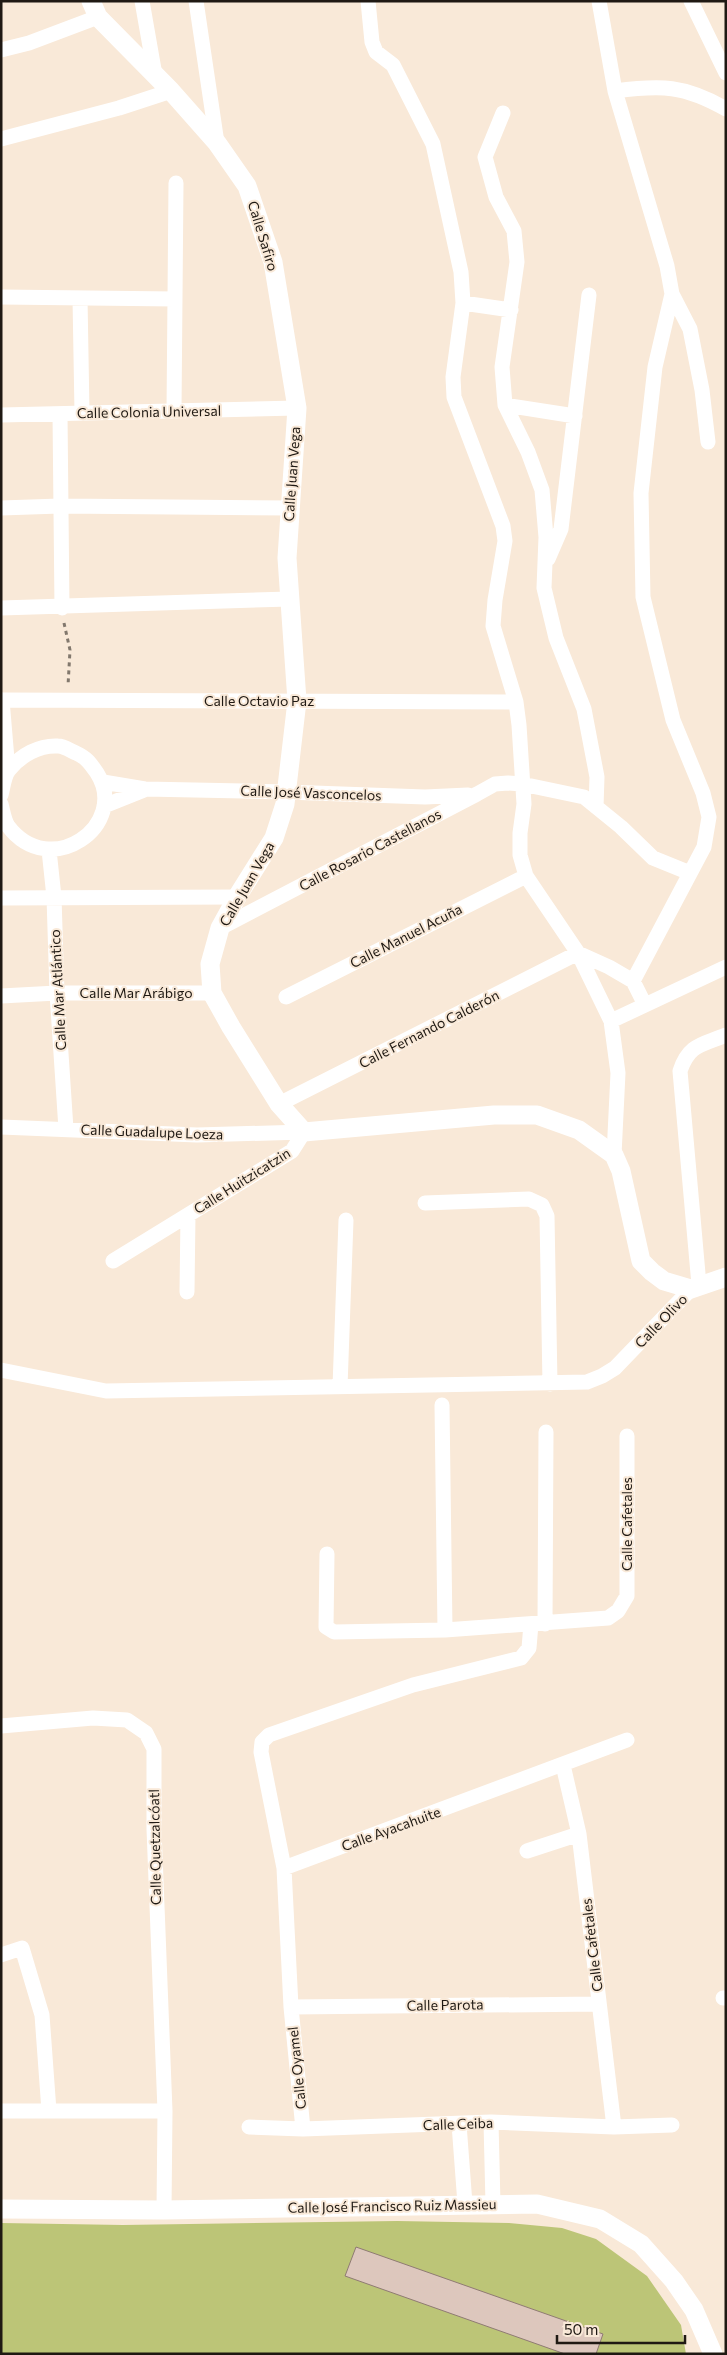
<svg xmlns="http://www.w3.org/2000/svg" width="727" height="2355" viewBox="0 0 727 2355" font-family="Commissioner,sans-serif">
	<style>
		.green { fill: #bcc577 }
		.building { fill: #ddc7bd; stroke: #8f7b73 }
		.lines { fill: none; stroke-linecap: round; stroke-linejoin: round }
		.path { stroke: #82786d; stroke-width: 3; stroke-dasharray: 4 4; stroke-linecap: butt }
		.minor { stroke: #fff; stroke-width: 15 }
		.tertiary { stroke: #fff; stroke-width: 19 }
		.labels { text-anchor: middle; stroke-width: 4; stroke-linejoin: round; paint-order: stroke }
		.street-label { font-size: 14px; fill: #1f1913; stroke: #f9e9d8 }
	</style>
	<rect width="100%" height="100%" fill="#f9e9d8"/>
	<path class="green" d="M397,2221L509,2223L562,2228L596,2239L647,2276L681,2325L686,2354H1V2223L123,2225Z"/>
	<path class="building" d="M356,2247L603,2334L596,2354H565L345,2276Z"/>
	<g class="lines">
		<path class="path" d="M64,623L70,650L68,686"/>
		<path class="minor" d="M142,1L155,75
			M196,1L217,143
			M368,1L372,42L376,52L393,65L433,144L461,272L463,303L453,377L454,397L503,526L505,541L495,600L493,626L516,702L519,725L524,804L520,833V855L526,876L578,953L611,1021L618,1073L614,1155
			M599,1L615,91L667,266L672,294L655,367L641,493L643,597L673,720L703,793L709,817L704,847L633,981
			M691,1L726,73
			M1,50L29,43L98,17
			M615,91C661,85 684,85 726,109
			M503,113L485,157L496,197L514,231L517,262L502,367L505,405L528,452L542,490L546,537L544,588L556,638L584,709L597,777L596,807
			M1,139L119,108L171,91
			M672,294L690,329L702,390L708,442
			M1,297L175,299
			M80,298L82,413
			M463,303L511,310
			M505,405L575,416
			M174,411L176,183
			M60,414L62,608
			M1,415L297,408
			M1,508L60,506L289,508
			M548,559L561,529L589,295
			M1,608L290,599
			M1,700L516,702
			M2,700L8,771
			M103,782L145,789L286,792L425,797L468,795
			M1,795C3,788 4,776 9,770C21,755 39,745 58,746C64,746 71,751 76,753C87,758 90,763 97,773C130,825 50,882 8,826C4,820 3,811 1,804
			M104,806L144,790
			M49,850L54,897L57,993L66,1129
			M1,898L237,897
			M220,928L477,794L495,784L508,783L522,784L584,797L621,827L653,858L690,873
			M1,996L57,993H212
			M286,997L526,876
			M611,1021L726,967
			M279,1104L578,953L609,967L633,981L645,1005
			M1,1127L197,1135L304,1132L292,1151L113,1261
			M425,1203L529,1199L542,1205L547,1216L550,1384
			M699,1285L680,1071C689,1044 702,1045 726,1035
			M187,1292L188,1215
			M1,1370L106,1391L587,1382L602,1376L615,1368L691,1289
			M340,1387L346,1220
			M442,1405L445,1630
			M327,1554L326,1627L334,1632L445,1630L608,1618L618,1611L627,1596V1436
			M545,1624L546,1432
			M1,1726L93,1718L127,1720L146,1733L154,1749V1829L165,2111L164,2210
			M563,1765L579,1834L614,2127
			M527,1851L579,1834
			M284,1868L627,1740
			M1,1955L22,1948L42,2015L49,2111
			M723,1998H726
			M291,2007L599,2004
			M1,2111H165
			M491,2122L493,2204
			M459,2124L465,2204
			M249,2127L303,2129L491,2122L614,2127L672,2125
			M303,2129L291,2007L284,1868L261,1752L262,1742L269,1735L413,1685L521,1658L529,1648L531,1624"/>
		<path class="tertiary" d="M91,1L98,17L171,91L217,143L247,186L273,262L297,408L287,558L297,701L285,804L274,838L237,897L220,928L210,964L212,993L231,1027L279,1104L304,1132L494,1115H537L579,1130L614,1155L621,1171L641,1261L652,1272L664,1281L691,1289L726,1277
			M1,2209L164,2210L537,2204L600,2219L641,2244L674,2281L694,2310L713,2354"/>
	</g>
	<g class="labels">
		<g class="street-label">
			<text transform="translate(263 236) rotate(73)" y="5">Calle Safiro</text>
			<text transform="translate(149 412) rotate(-1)" y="5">Calle Colonia Universal</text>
			<text transform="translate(292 474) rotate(-86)" y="5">Calle Juan Vega</text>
			<text x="259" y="706">Calle Octavio Paz</text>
			<text transform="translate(311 793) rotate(2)" y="5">Calle José Vasconcelos</text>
			<text transform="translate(370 850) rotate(-28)" y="5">Calle Rosario Castellanos</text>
			<text transform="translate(247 884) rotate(-60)" y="5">Calle Juan Vega</text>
			<text transform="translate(406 936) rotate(-27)" y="5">Calle Manuel Acuña</text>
			<text transform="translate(58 990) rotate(-93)" y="5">Calle Mar Atlántico</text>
			<text x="136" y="998">Calle Mar Arábigo</text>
			<text transform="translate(429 1029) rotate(-27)" y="5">Calle Fernando Calderón</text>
			<text transform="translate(152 1132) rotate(2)" y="5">Calle Guadalupe Loeza</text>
			<text transform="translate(242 1181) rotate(-32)" y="5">Calle Huitzicatzin</text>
			<text transform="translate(661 1321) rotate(-46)" y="5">Calle Olivo</text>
			<text transform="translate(627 1524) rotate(-90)" y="5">Calle Cafetales</text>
			<text transform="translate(391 1829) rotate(-20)" y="5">Calle Ayacahuite</text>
			<text transform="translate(155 1847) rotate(-91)" y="5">Calle Quetzalcóatl</text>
			<text transform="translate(592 1945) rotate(-97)" y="5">Calle Cafetales</text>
			<text transform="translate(445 2005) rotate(-1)" y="5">Calle Parota</text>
			<text transform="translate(297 2068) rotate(-96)" y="5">Calle Oyamel</text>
			<text transform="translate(458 2124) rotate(-2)" y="5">Calle Ceiba</text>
			<text transform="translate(392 2206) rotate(-1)" y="5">Calle José Francisco Ruiz Massieu</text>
		</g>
	</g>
	<rect width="727" height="2355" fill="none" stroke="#1f1913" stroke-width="5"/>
	<path d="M557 2335v8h128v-8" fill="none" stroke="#1f1913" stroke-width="2.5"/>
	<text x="564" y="2335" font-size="15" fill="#1f1913" stroke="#f9e9d8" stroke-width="4" paint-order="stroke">50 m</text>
</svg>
